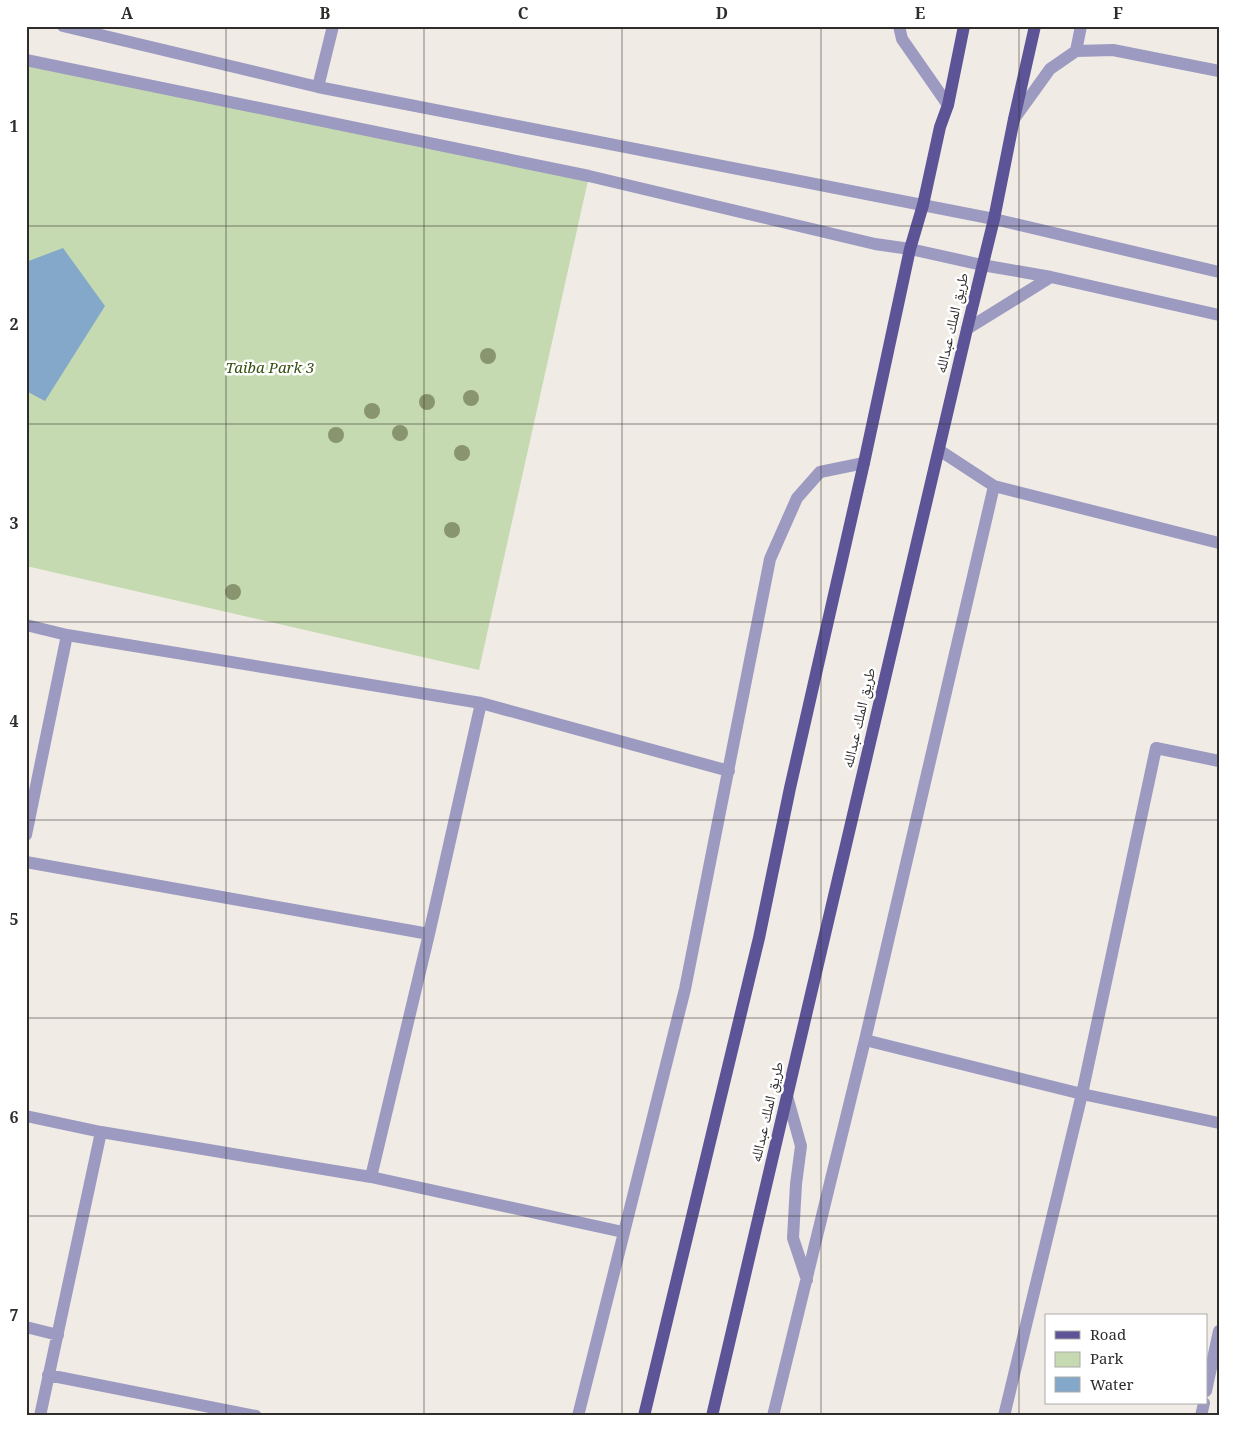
<svg xmlns="http://www.w3.org/2000/svg" width="1245" height="1442" viewBox="0 0 1245 1442" font-family="'Noto Serif','Noto Naskh Arabic',serif">
	<style>
		.green { fill: #c6dab1 }
		.water { fill: #83a8c9 }
		.lines { fill: none; stroke-linecap: round; stroke-linejoin: round }
		.minor { stroke: #9c9ac0; stroke-width: 12 }
		.major { stroke: #5c5496; stroke-width: 12 }
		.tree { fill: #89956f }
		.grid { fill: none; stroke: #2f2d2b; stroke-width: 1; stroke-opacity: 0.55 }
		.labels { text-anchor: middle; stroke-width: 5; stroke-linejoin: round; paint-order: stroke }
		.street-label { font-size: 15px; fill: #2f2d2b; stroke: #fff }
		.park-label { font-size: 15px; font-style: italic; fill: #354e0e; stroke: #fff }
		.neatline { fill: none; stroke: #2f2d2b; stroke-width: 2 }
		.grid-label { font-size: 16px; text-anchor: middle; font-weight: bold; fill: #2f2d2b }
	</style>
	<rect width="100%" height="100%" fill="#f0ebe5"/>
	<path class="green" d="M26,60L589,176L479,670L26,566Z"/>
	<path class="water" d="M63,248L105,306L45,401L26,391V262Z"/>
	<g class="lines">
		<path class="minor" d="M63,26L318,87L994,219L1219,272
			M899,26L902,39L948,105
			M1076,51L1113,50L1219,71
			M26,60L589,176L875,244L910,249L982,265L1051,277L1219,315
			M318,87L333,26
			M1014,119L1050,69L1076,51L1081,26
			M967,329L1051,277
			M994,486L1219,543
			M26,625L67,635L481,703L729,771
			M26,835L67,635
			M26,862L429,934
			M865,1040L1082,1094L1219,1123
			M787,1096L801,1146L796,1184L793,1238L807,1280
			M26,1116L101,1132L371,1177L623,1232
			M371,1177L429,934L481,703
			M26,1327L58,1335
			M48,1375L256,1416
			M1206,1391L1219,1331
			M40,1416L101,1132
			M578,1416L685,989L770,559L797,498L820,472L864,463
			M773,1416L865,1040L994,486L939,450
			M1004,1416L1082,1094L1156,748L1219,761
			M1201,1416L1204,1403"/>
		<path class="major" d="M644,1416L759,938L790,788L864,463L910,249L923,205L940,127L948,105L964,26
			M712,1416L967,329L994,219L1014,119L1035,26"/>
	</g>
	<g class="tree">
		<circle cx="488" cy="356" r="8"/>
		<circle cx="471" cy="398" r="8"/>
		<circle cx="427" cy="402" r="8"/>
		<circle cx="372" cy="411" r="8"/>
		<circle cx="400" cy="433" r="8"/>
		<circle cx="336" cy="435" r="8"/>
		<circle cx="462" cy="453" r="8"/>
		<circle cx="452" cy="530" r="8"/>
		<circle cx="233" cy="592" r="8"/>
	</g>
	<path class="grid" d="M226,26V1416M424,26V1416M622,26V1416M821,26V1416M1019,26V1416M26,226H1219M26,424H1219M26,622H1219M26,820H1219M26,1018H1219M26,1216H1219"/>
	<g class="labels">
		<g class="street-label">
			<text transform="translate(952 323) rotate(-77)" y="5">طريق الملك عبدالله</text>
			<text transform="translate(859 718) rotate(-77)" y="5">طريق الملك عبدالله</text>
			<text transform="translate(767 1112) rotate(-77)" y="5">طريق الملك عبدالله</text>
		</g>
		<g class="park-label">
			<text x="270" y="373">Taiba Park 3</text>
		</g>
	</g>
	<rect width="1245" height="1442" fill="none" stroke="#ffffff" stroke-width="55"/>
	<rect x="1045" y="1314" width="162" height="90" fill="#ffffff" stroke="#acabaa"/>
	<rect x="1055" y="1331" width="25" height="8" fill="#5c5496" stroke="#acabaa"/>
	<text x="1090" y="1340" font-size="15" fill="#2f2d2b">Road</text>
	<rect x="1055" y="1352" width="25" height="15" fill="#c6dab1" stroke="#acabaa"/>
	<text x="1090" y="1364" font-size="15" fill="#2f2d2b">Park</text>
	<rect x="1055" y="1377" width="25" height="15" fill="#83a8c9" stroke="#acabaa"/>
	<text x="1090" y="1390" font-size="15" fill="#2f2d2b">Water</text>
	<rect x="28" y="28" width="1190" height="1386" class="neatline"/>
	<g class="grid-label">
		<text x="127" y="19">A</text>
		<text x="325" y="19">B</text>
		<text x="523" y="19">C</text>
		<text x="722" y="19">D</text>
		<text x="920" y="19">E</text>
		<text x="1118" y="19">F</text>
		<text x="14" y="132">1</text>
		<text x="14" y="330">2</text>
		<text x="14" y="529">3</text>
		<text x="14" y="727">4</text>
		<text x="14" y="925">5</text>
		<text x="14" y="1123">6</text>
		<text x="14" y="1321">7</text>
	</g>
</svg>
